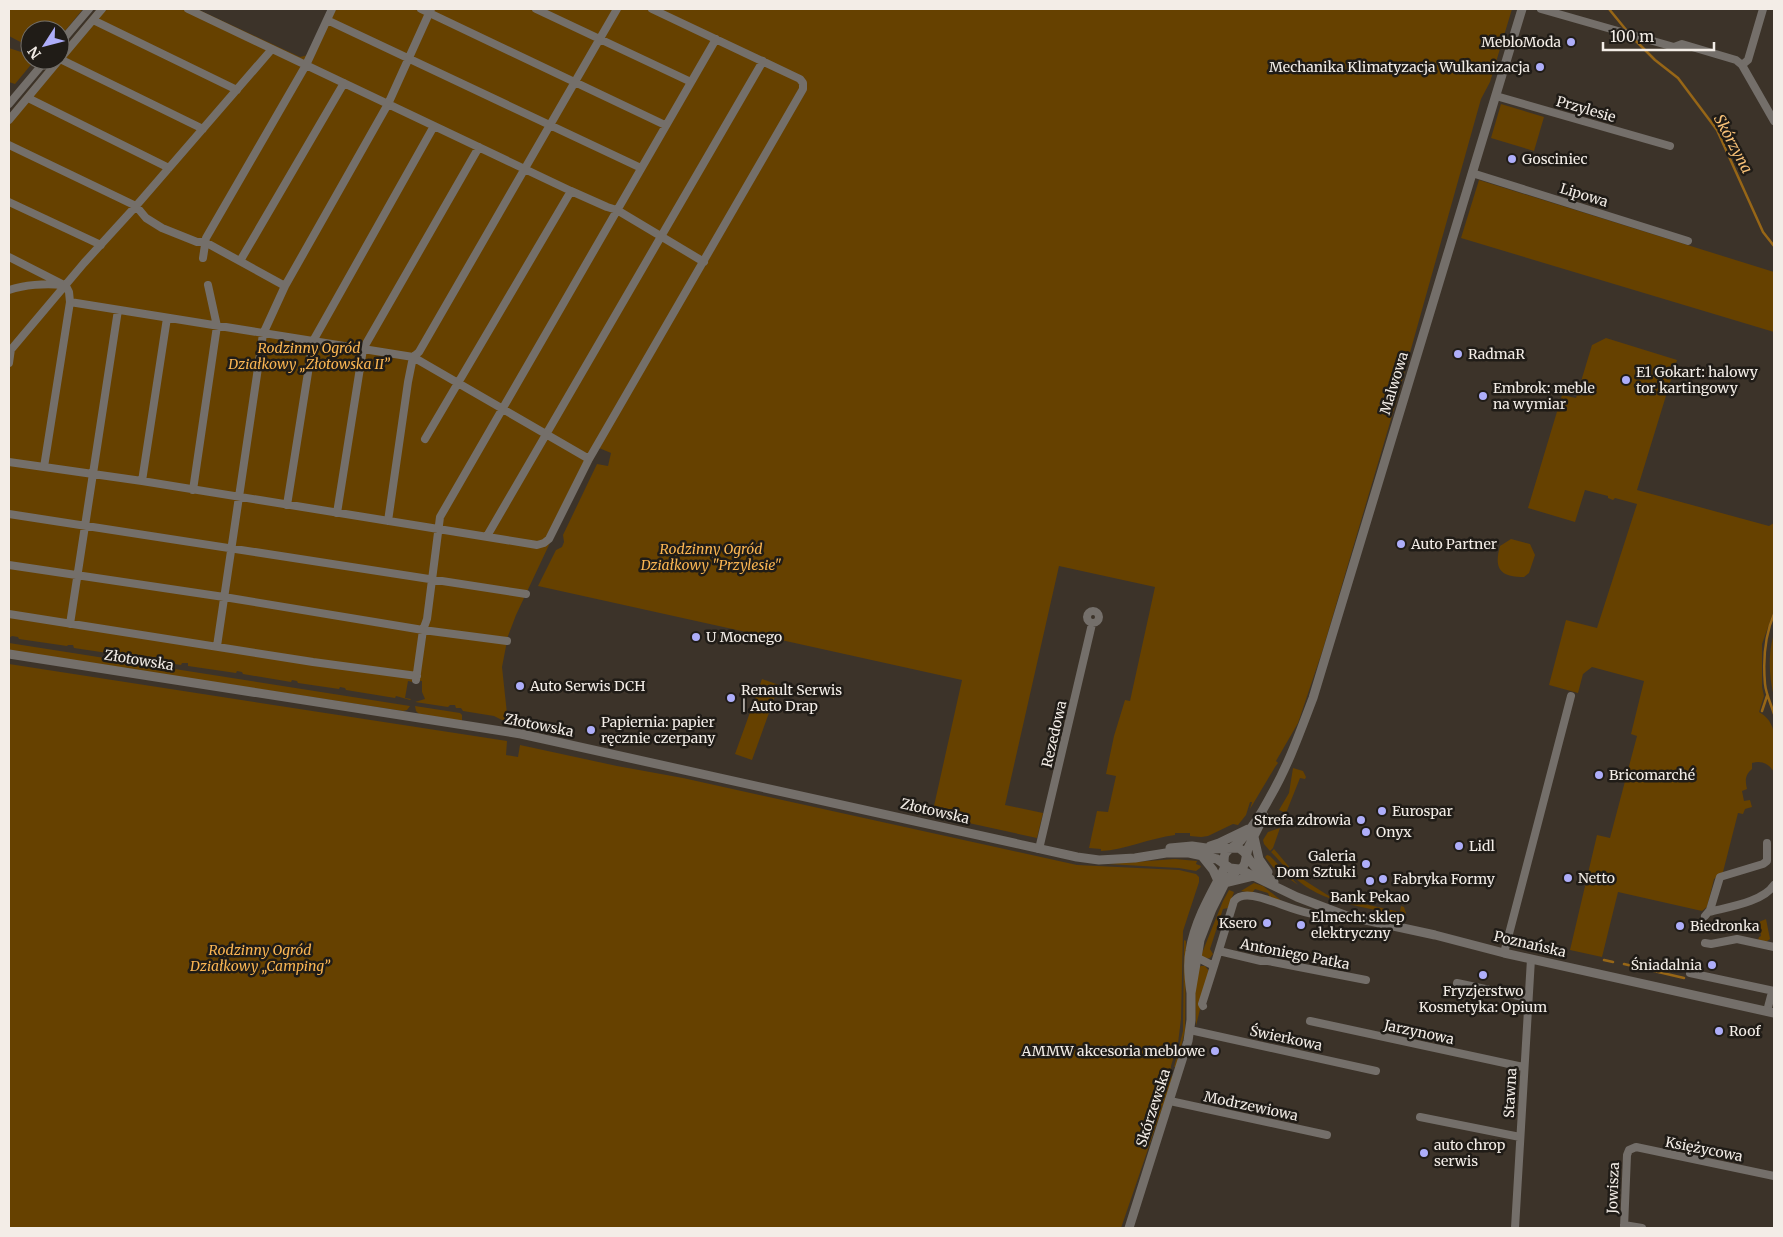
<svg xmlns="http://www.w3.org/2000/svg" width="1783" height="1237" viewBox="0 0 1783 1237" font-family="Merriweather,serif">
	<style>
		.green { fill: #664100 }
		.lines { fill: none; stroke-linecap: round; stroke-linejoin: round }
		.stream { stroke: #976616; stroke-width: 2.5 }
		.minor { stroke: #746f6a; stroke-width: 8 }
		.tertiary { stroke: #746f6a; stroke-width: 9 }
		.poi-dot { fill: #aeaefa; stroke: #201c17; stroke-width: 2 }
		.labels { text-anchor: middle; stroke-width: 5; stroke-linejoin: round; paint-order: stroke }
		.poi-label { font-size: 14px; fill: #f3ede7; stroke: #201c17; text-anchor: start }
		.street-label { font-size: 14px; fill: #f3ede7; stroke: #201c17 }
		.park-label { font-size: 14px; font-style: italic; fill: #fab552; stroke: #201c17 }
		.water-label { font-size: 15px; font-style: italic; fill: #f9c278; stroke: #201c17 }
	</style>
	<rect width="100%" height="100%" fill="#3c3329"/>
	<path class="green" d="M9,9H83L60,37V30H30V47L9,36Z
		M97,9H197L300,57L308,55L329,9H1512L1490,82L1481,99L1397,399L1323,649L1298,723L1276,761L1278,763L1275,767L1250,809L1252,802H1250L1246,815L1238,825L1233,824L1208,836L1201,837L1190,836V833H1175V835C1150,838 1125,850 1101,851V849L1089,848L1097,811L1108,812L1116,776L1106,774L1114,736L1125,700L1130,701L1155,587L1059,566L1005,805L1043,813L1037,838L932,815L962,680L538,586L556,550L562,547L564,542L563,535L597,464L608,466L611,453L599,448L556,530L516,615L508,636L502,667L508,723L494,716L463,711L461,708H456L455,705H450L448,707L415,702L425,699L422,692V681L414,680L413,682L408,681L405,698L411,699L410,700L396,696L395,698L346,690L345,688L340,687L339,689L298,683L297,681L292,680L291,682L243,674L242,672L237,671L236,673L188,666V663H182L181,665L128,657L127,654L122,653L121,655L74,648L73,645H68L67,646L19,639L18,637L12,636L9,638V114L54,60H60V53Z
		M9,48L27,54L30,56V60L34,61L15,84L9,82Z
		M1501,104L1544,117L1534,151L1491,138Z
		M1479,180L1774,272V332L1461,238Z
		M1606,338L1677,360L1637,490L1769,526L1774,523V610L1762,644V687L1764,696L1759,712C1781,724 1774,751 1774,772C1769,764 1762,760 1752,763V769C1745,775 1745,780 1747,789L1742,791L1744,801L1750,800L1752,807L1745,809L1743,814L1738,813L1723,872L1714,879L1707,907L1702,911L1618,892L1602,957L1570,950L1597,835L1610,838L1637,736L1631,734L1644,681L1592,667L1583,674L1578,693L1549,685L1566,620L1597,628L1637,504L1615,498L1613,500L1608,498V496L1585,490L1575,522L1528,508L1562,395L1576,398L1592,345Z
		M1511,539L1530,544L1535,555L1529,573L1524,577C1499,577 1494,568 1500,546Z
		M1773,637H1774V697C1769,677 1768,656 1773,637Z
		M9,643L410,706L407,710L403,711L9,651Z
		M9,664L507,741L506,755L518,757L520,745L617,766L683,778L1077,865L1179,870L1196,874L1199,877V882L1183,931L1181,1019L1178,1043L1171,1066L1172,1084L1170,1085L1121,1228H9Z
		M762,679L779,685L752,760L735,754Z
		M415,706L460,713L462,715V721L419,714L416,711Z
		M1293,768L1303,771L1306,777L1305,779L1300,778L1286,813L1279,810L1289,793Z
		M1280,828L1273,848L1270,851L1264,844L1263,840L1268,832Z
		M1274,849L1296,875L1329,896L1400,912L1401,906L1404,907L1406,913L1405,917C1373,908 1327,904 1301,883C1290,874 1281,862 1271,852Z
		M1267,855L1270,856L1298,885L1273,867L1265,857Z
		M1175,859L1197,861L1196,864L1201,866L1200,868L1196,871L1179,868L1107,864Z
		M1254,883L1263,886L1283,902L1270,898L1268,893L1255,889L1252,893L1241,891Z
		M1229,890L1234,892L1228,908L1223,909L1210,949L1213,954L1210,958L1206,959L1202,956V953L1223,901Z
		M1766,919L1770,939L1766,942L1758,940L1759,937L1761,936L1759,922Z
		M1184,940L1186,941L1185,1031L1176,1067H1174L1183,1031Z
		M1201,966H1205L1209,971L1196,1026L1195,990L1199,967Z"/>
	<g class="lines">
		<path class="stream" d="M1609,9L1627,31
			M1636,41L1655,60L1678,78L1717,130L1763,232L1774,246
			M1774,614C1765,635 1763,661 1765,684C1766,694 1771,704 1774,714
			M1762,711L1767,696
			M1604,960L1613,962
			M1624,964L1684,978"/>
		<path class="minor" d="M102,9L60,59L203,129
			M188,9L571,191L607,207L617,210L704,262
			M421,9L665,125
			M536,9L691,82
			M1541,9L1674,47L1682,44L1736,60L1742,65L1774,121
			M93,20L237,90
			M327,20L641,168
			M60,43L89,9
			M1742,65L1748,60L1763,9
			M1496,96L1670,146
			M28,98L169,168
			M9,104L46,60
			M9,120L59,60
			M9,145L136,206L146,218L162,228L197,242H205L285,286
			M1472,173L1688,241
			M9,202L101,245
			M9,257L66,286L69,292L70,302L44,467
			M203,258L206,238L306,65L332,9
			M240,261L344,83
			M9,290C24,285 45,283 62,285
			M70,302L413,357L589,459
			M9,352L84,263L136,206L272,49
			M9,363L11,349
			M425,439L571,191
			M9,462L142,481L537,545L544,543L549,539L589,459L803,89V83L800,79L652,9
			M142,481L167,318
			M193,490L217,326L208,285
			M287,505L313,341L434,126
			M337,513L363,349L479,147
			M9,514L526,594
			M388,521L408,382L413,357L419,352L617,9
			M487,536L763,61
			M9,565L224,597L423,630L507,641
			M1087 617a6 6 0 1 1 12 0a6 6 0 1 1-12 0Z
			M9,614L313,662L417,676
			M70,624L118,310
			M217,646L263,334L285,286L388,104L431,9
			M416,680L423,630L427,619L440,517L716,39
			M1039,849L1092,624
			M1709,912C1728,907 1763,902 1774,885
			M1705,916L1710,910L1720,877L1763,864L1767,861V843
			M1705,943L1711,944L1737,939L1774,947
			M1219,951L1261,961H1268L1366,980
			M1504,953L1571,696
			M1194,956L1214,966L1202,1004L1203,1006
			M1214,966L1234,901C1250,880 1308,927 1333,911
			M1690,973L1774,991
			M1457,983L1528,998
			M1767,1011L1772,992
			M1310,1021L1523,1067
			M1190,1030L1376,1071
			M1170,1101L1327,1135
			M1420,1117L1520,1137
			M1624,1225L1642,1228
			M1515,1228L1531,959
			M1624,1228L1627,1155L1629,1150L1636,1147L1774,1176"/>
		<path class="tertiary" d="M9,654L521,734L1077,857L1099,860L1135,858L1166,853H1189L1217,859L1230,868L1239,869L1297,897L1347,916L1435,935L1504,953L1774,1013
			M1254,837L1259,859L1268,872
			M1210,846L1219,843L1248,829
			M1170,848L1192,846L1213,849L1239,848L1244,852L1254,866L1274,882
			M1201,855L1213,870L1218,881
			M1225,883L1254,876
			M1191,993C1189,980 1187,965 1190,951C1194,923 1210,895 1224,869C1225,864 1223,859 1225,854C1228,848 1238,845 1242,839C1253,827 1262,812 1270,797C1288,766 1300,732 1313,698L1522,9
			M1129,1228L1188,1041L1191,1020V993L1200,940L1212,909L1225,883L1232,874L1243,867L1245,863L1248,848L1264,816"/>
	</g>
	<g class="poi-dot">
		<circle cx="1571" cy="42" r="5"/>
		<circle cx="1540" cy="67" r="5"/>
		<circle cx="1512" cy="159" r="5"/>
		<circle cx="1458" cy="354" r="5"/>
		<circle cx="1626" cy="380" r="5"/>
		<circle cx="1483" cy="396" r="5"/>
		<circle cx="1401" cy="544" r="5"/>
		<circle cx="696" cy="637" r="5"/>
		<circle cx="520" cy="686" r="5"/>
		<circle cx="731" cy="698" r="5"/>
		<circle cx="591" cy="730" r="5"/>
		<circle cx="1599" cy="775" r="5"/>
		<circle cx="1382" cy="811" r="5"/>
		<circle cx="1361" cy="820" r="5"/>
		<circle cx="1366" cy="832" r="5"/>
		<circle cx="1459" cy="846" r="5"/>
		<circle cx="1366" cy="864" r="5"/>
		<circle cx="1568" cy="878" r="5"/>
		<circle cx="1383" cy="879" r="5"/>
		<circle cx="1370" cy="881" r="5"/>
		<circle cx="1267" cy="923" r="5"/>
		<circle cx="1301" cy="925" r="5"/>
		<circle cx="1680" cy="926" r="5"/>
		<circle cx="1712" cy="965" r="5"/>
		<circle cx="1483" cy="975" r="5"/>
		<circle cx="1719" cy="1031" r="5"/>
		<circle cx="1215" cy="1051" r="5"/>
		<circle cx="1424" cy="1153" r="5"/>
	</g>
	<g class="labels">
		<g class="poi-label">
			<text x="1561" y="47" text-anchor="end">MebloModa</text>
			<text x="1530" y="72" text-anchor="end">Mechanika Klimatyzacja Wulkanizacja</text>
			<text x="1522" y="164">Gosciniec</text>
			<text x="1468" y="359">RadmaR</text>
			<text x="1636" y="377">E1 Gokart: halowy<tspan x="1636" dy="16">tor kartingowy</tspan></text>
			<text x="1493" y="393">Embrok: meble<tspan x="1493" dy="16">na wymiar</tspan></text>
			<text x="1411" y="549">Auto Partner</text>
			<text x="706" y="642">U Mocnego</text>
			<text x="530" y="691">Auto Serwis DCH</text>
			<text x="741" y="695">Renault Serwis<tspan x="741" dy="16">| Auto Drap</tspan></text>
			<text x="601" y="727">Papiernia: papier<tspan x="601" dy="16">ręcznie czerpany</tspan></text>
			<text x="1609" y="780">Bricomarché</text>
			<text x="1392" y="816">Eurospar</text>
			<text x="1351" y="825" text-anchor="end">Strefa zdrowia</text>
			<text x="1376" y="837">Onyx</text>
			<text x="1469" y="851">Lidl</text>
			<text x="1356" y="861" text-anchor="end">Galeria<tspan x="1356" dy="16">Dom Sztuki</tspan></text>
			<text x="1578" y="883">Netto</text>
			<text x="1393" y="884">Fabryka Formy</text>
			<text x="1370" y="902" text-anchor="middle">Bank Pekao</text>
			<text x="1311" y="922">Elmech: sklep<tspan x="1311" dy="16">elektryczny</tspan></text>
			<text x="1257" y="928" text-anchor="end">Ksero</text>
			<text x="1690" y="931">Biedronka</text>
			<text x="1702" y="970" text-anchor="end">Śniadalnia</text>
			<text x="1483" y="996" text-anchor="middle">Fryzjerstwo<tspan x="1483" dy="16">Kosmetyka: Opium</tspan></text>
			<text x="1729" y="1036">Roof</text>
			<text x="1205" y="1056" text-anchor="end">AMMW akcesoria meblowe</text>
			<text x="1434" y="1150">auto chrop<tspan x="1434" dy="16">serwis</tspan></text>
		</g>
		<g class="street-label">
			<text transform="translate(1586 109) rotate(16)" y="5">Przylesie</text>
			<text transform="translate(1584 195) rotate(17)" y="5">Lipowa</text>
			<text transform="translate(1394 383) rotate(-73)" y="5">Malwowa</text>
			<text transform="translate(139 660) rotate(9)" y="5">Złotowska</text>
			<text transform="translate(539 725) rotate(11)" y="5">Złotowska</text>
			<text transform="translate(1054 734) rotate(-77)" y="5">Rezedowa</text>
			<text transform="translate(935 811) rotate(13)" y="5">Złotowska</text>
			<text transform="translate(1530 944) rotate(13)" y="5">Poznańska</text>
			<text transform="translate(1295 954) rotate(11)" y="5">Antoniego Patka</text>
			<text transform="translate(1419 1032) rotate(12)" y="5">Jarzynowa</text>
			<text transform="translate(1286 1038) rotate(12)" y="5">Świerkowa</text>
			<text transform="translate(1510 1093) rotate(-87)" y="5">Stawna</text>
			<text transform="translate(1251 1106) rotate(12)" y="5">Modrzewiowa</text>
			<text transform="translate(1153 1108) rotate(-72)" y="5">Skórzewska</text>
			<text transform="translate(1704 1149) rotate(11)" y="5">Księżycowa</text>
			<text transform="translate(1613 1188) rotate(-88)" y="5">Jowisza</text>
		</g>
		<g class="park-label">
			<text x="309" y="353">Rodzinny Ogród<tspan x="309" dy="16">Działkowy „Złotowska II”</tspan></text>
			<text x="711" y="554">Rodzinny Ogród<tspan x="711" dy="16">Działkowy "Przylesie"</tspan></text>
			<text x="260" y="955">Rodzinny Ogród<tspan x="260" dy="16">Działkowy „Camping”</tspan></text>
		</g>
		<g class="water-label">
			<text transform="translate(1733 144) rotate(62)" y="5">Skórzyna</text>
		</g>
	</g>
	<rect width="1783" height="1237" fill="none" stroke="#f3ede7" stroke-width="20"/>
	<g transform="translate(45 45) rotate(234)"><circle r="24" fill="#201c17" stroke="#74706a"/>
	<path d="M0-4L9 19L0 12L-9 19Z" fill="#aeaefa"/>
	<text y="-8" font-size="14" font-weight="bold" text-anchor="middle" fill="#f3ede7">N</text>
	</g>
	<path d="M1603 42v8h111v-8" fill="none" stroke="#f3ede7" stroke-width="2.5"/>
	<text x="1610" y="42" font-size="15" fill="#f3ede7" stroke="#201c17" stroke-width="4" paint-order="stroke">100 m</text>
</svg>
